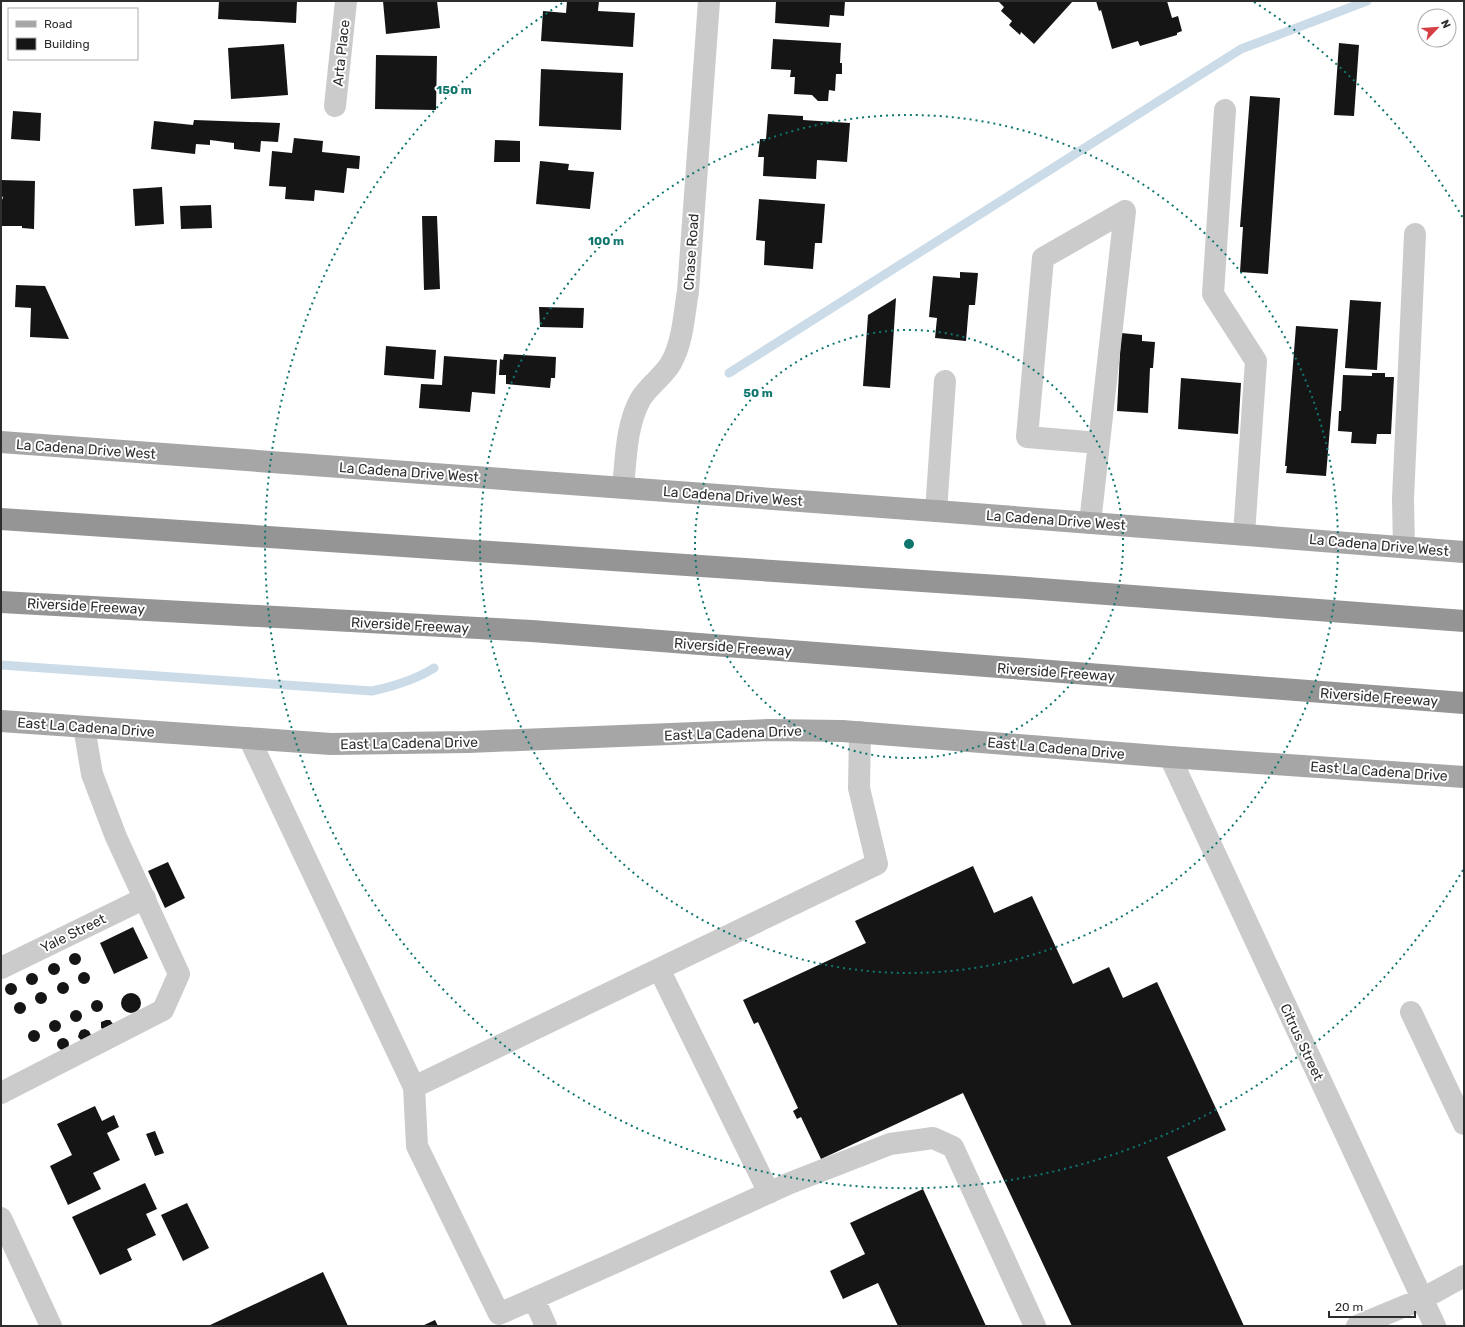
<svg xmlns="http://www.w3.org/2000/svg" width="1465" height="1327" viewBox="0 0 1465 1327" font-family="Rubik,sans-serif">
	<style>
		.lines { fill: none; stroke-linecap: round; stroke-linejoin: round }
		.stream { stroke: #cbdce8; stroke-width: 9 }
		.building { fill: #151515 }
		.minor { stroke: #cbcbcb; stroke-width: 22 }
		.major { stroke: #a6a6a6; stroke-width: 22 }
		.highway { stroke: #959595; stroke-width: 22 }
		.ring { fill: none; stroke: #0f766e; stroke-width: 2; stroke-dasharray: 2 4 }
		.labels { text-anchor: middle; stroke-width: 4; stroke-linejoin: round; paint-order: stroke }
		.street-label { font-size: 14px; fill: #2e2e2e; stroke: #fff }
		.centre { fill: #0f766e; stroke: #fff; stroke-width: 2 }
		.ring-label { font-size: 12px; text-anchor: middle; font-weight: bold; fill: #0f766e; stroke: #fff; stroke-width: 4; stroke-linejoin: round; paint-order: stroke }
	</style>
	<rect width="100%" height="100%" fill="#fff"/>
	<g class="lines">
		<path class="stream" d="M729,373L1241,49L1367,1
			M1,665L372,691C395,686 415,680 434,668"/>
	</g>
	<path class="building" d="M219,1H297L296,23L218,19Z
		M383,1H437L440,28L386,34Z
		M567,1H599L598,11L635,13L633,47L541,41L543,11L566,13Z
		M776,1H845L844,16L830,15L829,27L775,23Z
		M998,1H1073L1034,44L1021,32L1020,35L1009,25L1012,21L1001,11L1004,7Z
		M1096,1H1167L1172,18L1178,16L1182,31L1177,33V35L1140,46L1138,41L1112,49L1101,10L1099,11Z
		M773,39L841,43L840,63H842V74H836L835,91L829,90L828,101H818L812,95L794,94L795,77H790L791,70L771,69Z
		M1339,43L1359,45L1354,116L1334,115Z
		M284,44L288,95L231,99L228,48Z
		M376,55L437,56L436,110L375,109Z
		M541,69L623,73L621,130L539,126Z
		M1250,96L1280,98L1268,274L1240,272L1243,227H1240Z
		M13,111L41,113L40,141L11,139Z
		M768,114L803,116V120L850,123L847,162L817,160L816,179L763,176L764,157H758L760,139H766Z
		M194,120L280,123L278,142L261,141L260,152L234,149V143L210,140V145L196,144L195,154L151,149L154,121L193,125Z
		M294,138L323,141L322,152L360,156L359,169L347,168L344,193L315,190L314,201L285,199L286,187L269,186L272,151L292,153Z
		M495,140L520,141V162H494Z
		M540,161L569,164L568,170L594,172L590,209L536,204Z
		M1,180L35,181L34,229L22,228V226H1L2,205H1V200H2L3,197L1,196Z
		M162,187L164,224L135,226L133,189Z
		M759,199L825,204L822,243H815L813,269L764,265L765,241L756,240Z
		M211,205L212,228L181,229L180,206Z
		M422,216H437L440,289L424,290Z
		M960,272L978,273L975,305H969L966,341L935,338L937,318L929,317L933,276L960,278Z
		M16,285L45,286L69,339L30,337L31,308L15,307Z
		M896,298L890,388L863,386L868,315Z
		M1350,300L1381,302L1377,370L1345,368Z
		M539,307L584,308L583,328L540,327Z
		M1296,326L1338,329L1326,476L1286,473L1287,466H1285Z
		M1121,333L1142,335V341L1155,342L1153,368H1150L1148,413L1117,411Z
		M386,346L436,350L434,379L384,375Z
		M504,354L556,357L555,378H551L550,388L506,384V375H499L500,359L503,360Z
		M444,356L497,360L495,394L472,392L470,412L419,408L421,384L442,385Z
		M1372,373H1385V377H1394L1391,434H1377L1376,444L1351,443L1352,432L1338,431L1339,411H1341L1343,375L1372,376Z
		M1181,378L1241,383L1238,434L1178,429Z
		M168,862L185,898L165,908L148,871Z
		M973,866L994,913L1032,896L1073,984L1109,967L1123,998L1157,982L1226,1130L1167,1157L1244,1326H1072L963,1093L821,1159L801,1117L797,1119L793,1111L798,1108L758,1022L754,1024L743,1000L866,943L855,921Z
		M133,927L148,958L114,974L100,943Z
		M69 959a6 6 0 1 1 12 0a6 6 0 1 1-12 0Z
		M48 969a6 6 0 1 1 12 0a6 6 0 1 1-12 0Z
		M78 978a6 6 0 1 1 12 0a6 6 0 1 1-12 0Z
		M26 979a6 6 0 1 1 12 0a6 6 0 1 1-12 0Z
		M57 988a6 6 0 1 1 12 0a6 6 0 1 1-12 0Z
		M5 989a6 6 0 1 1 12 0a6 6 0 1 1-12 0Z
		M35 998a6 6 0 1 1 12 0a6 6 0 1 1-12 0Z
		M121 1003a10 10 0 1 1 20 0a10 10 0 1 1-20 0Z
		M91 1006a6 6 0 1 1 12 0a6 6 0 1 1-12 0Z
		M14 1008a6 6 0 1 1 12 0a6 6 0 1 1-12 0Z
		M70 1016a6 6 0 1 1 12 0a6 6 0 1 1-12 0Z
		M49 1026a6 6 0 1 1 12 0a6 6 0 1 1-12 0Z
		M106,1020H110L113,1024L102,1029L101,1027V1022Z
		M85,1029L89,1031L91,1035L82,1041L78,1037L79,1033L81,1030Z
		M28 1036a6 6 0 1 1 12 0a6 6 0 1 1-12 0Z
		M57 1044a6 6 0 1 1 12 0a6 6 0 1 1-12 0Z
		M95,1106L102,1121L114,1115L119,1127L107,1133L120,1160L93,1173L101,1189L68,1205L50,1166L72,1155L57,1124Z
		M155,1131L164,1153L155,1156L146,1134Z
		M145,1183L157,1209L146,1214L156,1235L127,1249L132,1260L100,1275L72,1217Z
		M923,1189L986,1326H898L878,1283L843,1299L830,1271L865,1254L850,1223Z
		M187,1203L209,1248L183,1261L161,1215Z
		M323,1272L348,1326H208Z
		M435,1320L438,1326H422Z"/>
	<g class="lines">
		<path class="minor" d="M335,106L346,1
			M1225,110L1213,294L1256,361L1244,534
			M623,487C626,459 626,426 640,400C648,386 663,377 671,363C683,342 684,314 688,291L709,1
			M936,511L945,381
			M1090,523L1125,211L1043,258L1027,437L1099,443
			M1404,547L1403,499L1415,234
			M249,738L414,1087L877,864L859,788L860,732
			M1170,757L1435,1326
			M1,968L145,898
			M659,969L769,1193
			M1411,1012L1464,1124
			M414,1087L417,1146L499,1314L614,1263L790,1183L890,1144L933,1138L953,1147L1035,1326
			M1,1093L163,1010L179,974L116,837L92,774L84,727
			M1,1218L51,1326
			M534,1299L546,1326
			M1357,1326L1422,1299L1464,1276"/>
		<path class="major" d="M1,442L936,511L1464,552
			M1,721L331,744L468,742L769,730L842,731L1170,757L1464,777"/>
		<path class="highway" d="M1,519L1027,588L1464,621
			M1,602L532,631L1464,703"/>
	</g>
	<g class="ring">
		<circle cx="909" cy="544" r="214"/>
		<circle cx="909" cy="544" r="429"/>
		<path d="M1463 870A643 643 0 1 1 564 2M1254 2A643 643 0 0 1 1463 218"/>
	</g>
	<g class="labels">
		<g class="street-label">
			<text transform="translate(341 53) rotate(-84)" y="5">Arta Place</text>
			<text transform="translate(691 252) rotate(-86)" y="5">Chase Road</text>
			<text transform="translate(86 449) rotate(4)" y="5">La Cadena Drive West</text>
			<text transform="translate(409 472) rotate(4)" y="5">La Cadena Drive West</text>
			<text transform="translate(733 496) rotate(4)" y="5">La Cadena Drive West</text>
			<text transform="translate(1056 520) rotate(4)" y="5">La Cadena Drive West</text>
			<text transform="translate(1379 545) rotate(5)" y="5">La Cadena Drive West</text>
			<text transform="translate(86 606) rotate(3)" y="5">Riverside Freeway</text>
			<text transform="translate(410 625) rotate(3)" y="5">Riverside Freeway</text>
			<text transform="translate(733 647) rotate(4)" y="5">Riverside Freeway</text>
			<text transform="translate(1056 672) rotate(4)" y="5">Riverside Freeway</text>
			<text transform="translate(1379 697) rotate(4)" y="5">Riverside Freeway</text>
			<text transform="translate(86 727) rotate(4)" y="5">East La Cadena Drive</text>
			<text transform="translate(733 733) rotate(-2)" y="5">East La Cadena Drive</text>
			<text transform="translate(409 743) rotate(-1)" y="5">East La Cadena Drive</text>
			<text transform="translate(1056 748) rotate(5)" y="5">East La Cadena Drive</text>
			<text transform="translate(1379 771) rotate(4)" y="5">East La Cadena Drive</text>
			<text transform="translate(73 933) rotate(-26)" y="5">Yale Street</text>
			<text transform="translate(1302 1042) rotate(65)" y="5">Citrus Street</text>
		</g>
	</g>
	<circle cx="909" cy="544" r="6" class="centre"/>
	<g class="ring-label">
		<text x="454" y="94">150 m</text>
		<text x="606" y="245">100 m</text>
		<text x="758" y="397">50 m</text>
	</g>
	<rect width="1465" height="1327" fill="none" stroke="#2e2e2e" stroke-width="4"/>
	<rect x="8" y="8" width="130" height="52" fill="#ffffff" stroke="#ababab"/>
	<rect x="16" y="21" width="20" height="6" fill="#a6a6a6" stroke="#ababab"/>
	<text x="44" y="28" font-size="12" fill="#2e2e2e">Road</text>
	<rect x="16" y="38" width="20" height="12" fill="#151515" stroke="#ababab"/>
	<text x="44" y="48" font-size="12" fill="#2e2e2e">Building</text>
	<g transform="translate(1437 28) rotate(65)"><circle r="19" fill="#ffffff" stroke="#ababab"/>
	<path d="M0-3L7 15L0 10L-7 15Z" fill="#d54044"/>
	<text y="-6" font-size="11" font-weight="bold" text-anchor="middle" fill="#2e2e2e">N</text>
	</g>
	<path d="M1329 1311v6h86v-6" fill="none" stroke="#2e2e2e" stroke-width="2"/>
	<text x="1335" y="1311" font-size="12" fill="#2e2e2e" stroke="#ffffff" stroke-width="3" paint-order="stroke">20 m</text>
</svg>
